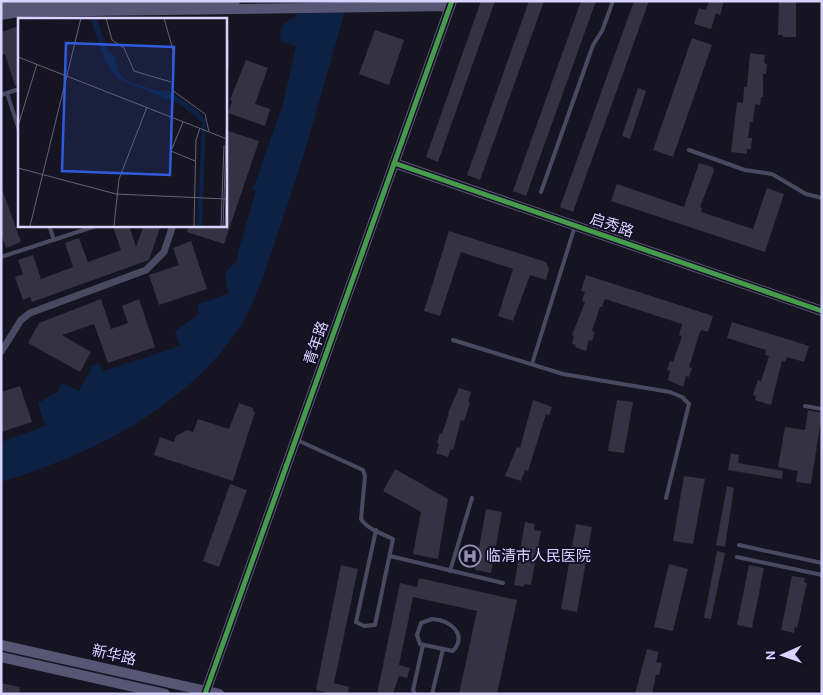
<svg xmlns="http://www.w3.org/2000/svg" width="823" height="695" viewBox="0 0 823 695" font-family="Karla,'Noto Sans SC',sans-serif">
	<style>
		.water { fill: #0d2144 }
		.building { fill: #343243 }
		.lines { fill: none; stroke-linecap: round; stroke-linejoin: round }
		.lane { stroke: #4a4962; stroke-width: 4 }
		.street { stroke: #4a4962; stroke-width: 7 }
		.secondary { stroke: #575674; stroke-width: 10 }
		.cycleway-casing { stroke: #130f26; stroke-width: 8 }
		.cycleway { stroke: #469c4c; stroke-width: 5 }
		.labels { text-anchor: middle; stroke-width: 4; stroke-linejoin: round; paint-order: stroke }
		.street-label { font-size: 15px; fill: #d9d4ff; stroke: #130f26 }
		.poi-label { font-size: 15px; fill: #d9d4ff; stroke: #130f26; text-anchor: start }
		.inset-road { fill: none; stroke: #64617a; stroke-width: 1 }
		.view { fill: #305bdc; fill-opacity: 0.15; stroke: #305bdc; stroke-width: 2.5 }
		.inset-edge { fill: none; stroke: #d9d4ff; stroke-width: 2.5 }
	</style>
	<rect width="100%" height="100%" fill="#161421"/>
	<path class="water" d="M300,1H348C325,80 304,159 277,236C265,270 255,307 234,336C178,412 89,455 1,482V442L45,426L38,403L57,392L62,383L79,391L93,365L99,364L104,371L180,346L175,331L200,314L197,305L229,293C223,279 224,269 237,262L238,252L256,191L253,189L283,104L296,46L282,42C277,31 282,20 295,18Z"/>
	<path class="building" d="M481,1H495L438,162L426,157Z
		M529,1H544L480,180L467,175Z
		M581,1H596L526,196L513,191Z
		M634,1H649L573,212L560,207Z
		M709,1H724L720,15L716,13L711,29L694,24L699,8L706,10Z
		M779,1H796V37H783V35H778Z
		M19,26V85L15,86L5,54L1,55V32Z
		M375,30L404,40L389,85L359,74Z
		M692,38L712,45L673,157L653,150Z
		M750,53L765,55L764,63L767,64L766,74H763V97H761L760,105L755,104L753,122H750L748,138H752L751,149H747V154L731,152L737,102L743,103L744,87H747Z
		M246,60L268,68L255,104L270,109L265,126L228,113L232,101L230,100Z
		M638,88L646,91L630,139L622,136Z
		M225,130L259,141L224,244L187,232L189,225H225Z
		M699,163L713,167L714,171L700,207L702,208L701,212L753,229L767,188L784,194L765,252L611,201L617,184L684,207Z
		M1,186L21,242L6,248L1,233Z
		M118,225H129L136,247L144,225H161L149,260L32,302L30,297L23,300L15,277L23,274L18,260L33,255L41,279L73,267L65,243L79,238L88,262L121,250L113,227Z
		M449,231L546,262L549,269L546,280L530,275L513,321L498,316L513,269L461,252L440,316L424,311Z
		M191,241L207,289L159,305L149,275L179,265L173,248Z
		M586,275L713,316L708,332L702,330L700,332L689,367L692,368L689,377L686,376L683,387L668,380L670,371L667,370L670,361L673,362L682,336L679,335L682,324L605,299L602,307H600L592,331L595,332L592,341L589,340L586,351L575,347L576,345L572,344L574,336L572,335L585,302L582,301L585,292L581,291Z
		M101,299L111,329L128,323L122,306L139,299L155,347L108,363L94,324L62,335L91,352L80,372L28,343L39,323Z
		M732,322L809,346L804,362L787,357L785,362L782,361L771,405L755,400L756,396L753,395L758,380L761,381L769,356L765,355L766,350L727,338Z
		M20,386L32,422L1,432V392Z
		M459,388L471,392L468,402L470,403L464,421L461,420L453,450L451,449L448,457L436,453L439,444L437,443L440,433L442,434L449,413H448Z
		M533,400L552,407L549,416L546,414L528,471L525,470L521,481L505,476L517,447L520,448Z
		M617,400L633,402L624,453L608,451Z
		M239,403L253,408V411L255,412L233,481L154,455L160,437L174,442L176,436L187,430L193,432L198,419L229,429Z
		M808,410L822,413L811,484L796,482L798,471L778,467L785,427L805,430Z
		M731,453L739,455L738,463L783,471L782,479L728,470Z
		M395,469L448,499L438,559L413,554L421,512L383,491Z
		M684,476L705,479L693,544L673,541Z
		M230,484L247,490L219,567L203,561Z
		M727,486L734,488L725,547L716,545Z
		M486,509L502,512L491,573L475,570Z
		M525,522L535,524L534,530L541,531L531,585L524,584V587L514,585Z
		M576,524L592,527L577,612L561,609Z
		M717,551L725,553L711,619L704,618Z
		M669,564L688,569L673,631L654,627Z
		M341,565L358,569L334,683L349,687L348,694H333L316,690Z
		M749,565L764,568L752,628L737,625Z
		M792,576L805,578L804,582L807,583L797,628L795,627L794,633L781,630Z
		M419,578L517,600L497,694H459L477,611L413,597L399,665L410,668L407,678L399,676L393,694H377L400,583L417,587Z
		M647,649L659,652L656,662L662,663L659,675H656L652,694H635Z
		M1,683L20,687L19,694H1Z"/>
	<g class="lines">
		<path class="lane" d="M7,93L19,130
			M1,95L19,89
			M689,150L745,170L772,174L806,194L822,198
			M541,192L593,45L602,31L613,1
			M49,225L54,240
			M1,257L99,225
			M453,340L563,374L670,392L682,397L689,404L666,498
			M532,364L575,226
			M805,406L822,409
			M297,440L363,470L365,476L361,519C367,529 383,534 393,539L375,625L364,626L356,622L376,530
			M739,545L822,563
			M390,556L503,583
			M737,557L822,575
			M450,571L472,498
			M432,619C450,620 468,634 453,651L420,644L417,635L421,623Z
			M415,694L413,690L423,645
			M432,694L443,649"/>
		<path class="street" d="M225,42V68
			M1,352L21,320L30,313L146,270L164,252L173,225"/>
		<path class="secondary" d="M1,7L19,4L235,1
			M1,15L19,12L450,6
			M394,163L822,311
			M1,645L219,694
			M1,657L165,694
			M205,694L452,1"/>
		<g class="cycleway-casing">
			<path id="cycleway" d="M394,163L822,311
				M205,694L452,1"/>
		</g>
		<use href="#cycleway" class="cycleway"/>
	</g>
	<defs>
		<g id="hospital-ring" transform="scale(1.125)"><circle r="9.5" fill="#130f26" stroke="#9591b1" stroke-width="1.5"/><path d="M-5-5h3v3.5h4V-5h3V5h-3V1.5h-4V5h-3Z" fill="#9591b1"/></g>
	</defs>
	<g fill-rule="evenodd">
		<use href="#hospital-ring" x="470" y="556"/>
	</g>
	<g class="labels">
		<g class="street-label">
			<text transform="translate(612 225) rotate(19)" y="5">启秀路</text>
			<text transform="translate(316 343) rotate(-71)" y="5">青年路</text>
			<text transform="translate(114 655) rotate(13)" y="5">新华路</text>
		</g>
		<g class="poi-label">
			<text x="486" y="561">临清市人民医院</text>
		</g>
	</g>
	<g transform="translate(18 18)">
		<rect width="209" height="209" fill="#161421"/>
		<path d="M72,0H79L90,33L96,37L101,55L109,63L144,74L150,72L180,93L188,103L184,208H179L184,104L161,86L100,61L88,45Z" fill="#0d2144"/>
		<path class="inset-road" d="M88,0L94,22L106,30L116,53L153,64M146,0L155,32L154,99M0,39L209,121M154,72L187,96L191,114M165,104L153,133L177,143M1,105L19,46M0,150L98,176L209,181M12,208L63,0M96,208L101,161L129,89M176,208L178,122L182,110M203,208L206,127M205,208L209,96M207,208L209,159"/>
		<path class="view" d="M48,25L156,29L152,157L44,153Z"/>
		<rect width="209" height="209" class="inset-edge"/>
	</g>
	<rect width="823" height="695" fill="none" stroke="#d9d4ff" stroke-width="5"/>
	<g transform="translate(783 655) rotate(268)" stroke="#130f26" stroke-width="4" paint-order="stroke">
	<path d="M0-4L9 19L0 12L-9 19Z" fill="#d9d4ff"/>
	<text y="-8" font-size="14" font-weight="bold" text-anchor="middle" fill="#d9d4ff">N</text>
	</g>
</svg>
